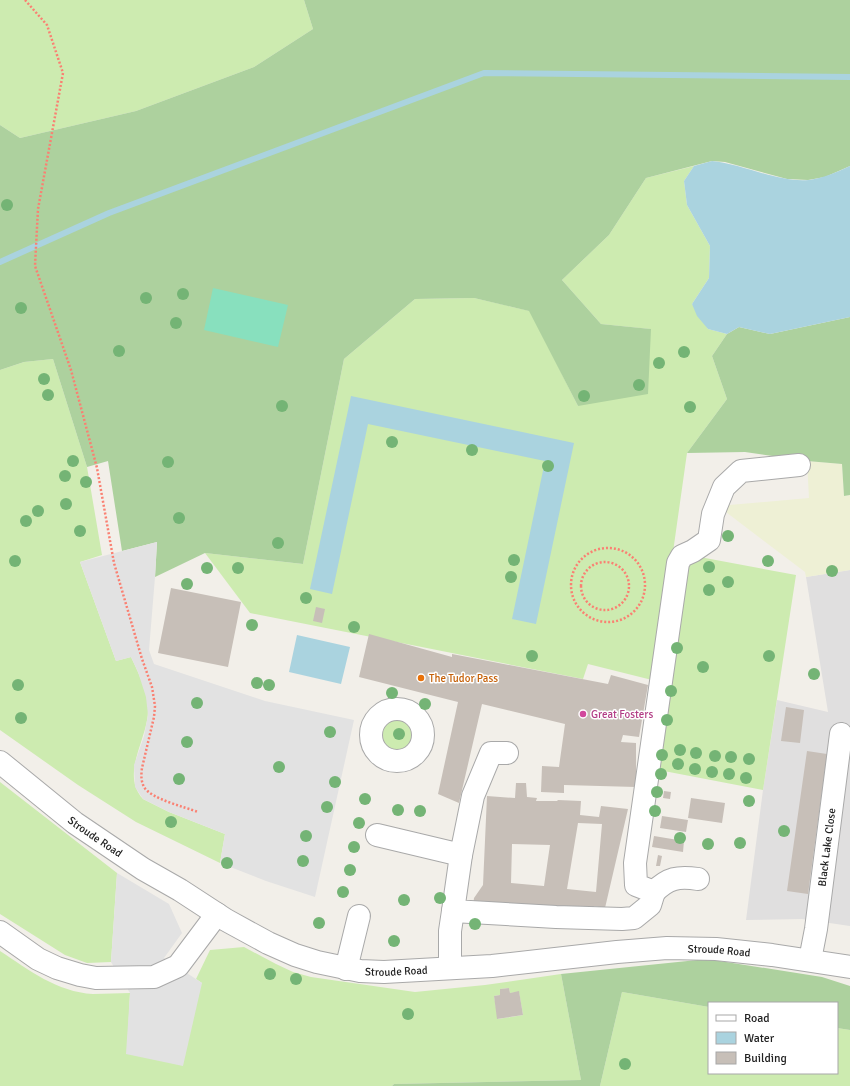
<svg xmlns="http://www.w3.org/2000/svg" width="850" height="1086" viewBox="0 0 850 1086" font-family="Signika,sans-serif">
	<style>
		.residential { fill: #e0dfdf }
		.farmland { fill: #eef0d5 }
		.grass { fill: #cdebb0; fill-rule: evenodd }
		.forest { fill: #add19e }
		.pitch { fill: #88e0be }
		.parking { fill: #e2e2e2 }
		.water { fill: #aad3df }
		.lines { fill: none; stroke-linecap: round; stroke-linejoin: round }
		.stream { stroke: #aad3df; stroke-width: 6 }
		.building { fill: #c7bfb8; fill-rule: evenodd }
		.minor-casing { stroke: #a9a9a9; stroke-width: 24 }
		.path { stroke: #fa8072; stroke-width: 2.5; stroke-dasharray: 2 2; stroke-linecap: butt }
		.minor { stroke: #fff; stroke-width: 22 }
		.tree { fill: #74b475 }
		.food-dot { fill: #e8710a; stroke: #fff; stroke-width: 1.5 }
		.hotel-dot { fill: #d1479c; stroke: #fff; stroke-width: 1.5 }
		.labels { text-anchor: middle; stroke-width: 3; stroke-linejoin: round; paint-order: stroke }
		.food-label { font-size: 11px; fill: #c56008; stroke: #fff; text-anchor: start }
		.hotel-label { font-size: 11px; fill: #b23c85; stroke: #fff; text-anchor: start }
		.street-label { font-size: 11px; fill: #222; stroke: #fff }
	</style>
	<rect width="100%" height="100%" fill="#f2efe9"/>
	<path class="residential" d="M850,570V926L802,919L746,920L763,790L777,700L828,712L806,577Z"/>
	<path class="farmland" d="M807,461L842,464L844,496L850,495V570L806,577L805,572L718,506L809,498Z"/>
	<path class="grass" d="M0,0H304L313,29L254,67L136,111L20,138L0,125Z
		M694,166L684,181L687,205L710,246L709,278L692,304L708,329L727,334L712,356L727,399L687,453L673,552L796,575L763,790L643,767L656,681L588,664L583,679L250,613L205,553L303,564L344,359L415,299L474,298L530,311L578,406L650,329L601,324L562,280L609,235L646,178Z
		M53,359L87,467L102,555L80,562L116,661L131,657C138,672 147,690 148,707C150,737 119,773 143,799L169,812L225,834L220,863L136,822L78,785L0,730V370L24,362Z
		M395,716C430,712 411,766 389,751C376,742 381,721 395,716Z
		M0,782L117,873L111,962L87,963L65,955L0,914Z
		M244,947L276,964L293,972L311,977L415,992L485,985L561,974L581,1080L394,1084L392,1086H0V951C29,970 57,992 93,994C106,994 118,993 130,993L127,1054L202,983L196,979L210,950ZM509,988L510,993L519,992L523,1015L498,1019L494,996L500,995V989Z
		M622,992L709,1007V1073H837V1028L850,1030V1086H600Z"/>
	<path class="forest" d="M304,0H850V166L825,177L808,180L787,179L725,162L712,161L646,178L609,235L562,280L601,324L651,329L648,394L578,406L529,311L474,298L415,299L344,359L303,564L205,553L155,577L157,542L122,551L108,461L87,467L53,359L24,362L0,370V125L20,138L136,111L254,67L313,29Z
		M850,317V495L844,496L842,464L807,461L745,452L687,453L727,399L712,356L727,334L739,327L770,334Z
		M707,959L822,977L850,986V1030L837,1028V1003H709V1007L622,992L600,1086H392L394,1084L581,1080L561,974Z"/>
	<path class="pitch" d="M213,288L288,305L278,347L204,330Z"/>
	<path class="parking" d="M157,542L155,577L149,650L154,664L265,701L354,720L315,897L266,881L220,863L225,834L169,812L143,799L135,787L134,765L144,736L148,715L146,697L138,672L131,657L116,661L80,562Z
		M117,873L169,904L182,933L164,958L202,983L183,1066L126,1054L130,993L111,962Z"/>
	<path class="water" d="M712,161C743,164 779,183 809,180C824,178 837,172 850,166V317L770,334L739,327L727,334L708,329L697,316L692,304L709,278L710,246L687,205L684,181L694,166Z
		M351,396L574,443L536,624L512,619L545,461L368,424L332,594L310,589Z
		M297,635L350,647L341,684L289,672Z"/>
	<g class="lines">
		<path class="stream" d="M0,262L109,213L484,73L850,77"/>
	</g>
	<path class="building" d="M171,588L241,602L228,667L158,653Z
		M316,607L325,609L322,623L313,621Z
		M369,634L452,657V654L608,684L611,675L648,685L639,737L623,735L621,742L636,743V787L564,785V793L541,792L542,766L559,767L565,724L482,704L459,803L438,794L458,702L359,677Z
		M786,707L804,710L800,743L781,741Z
		M807,751L827,754L808,894L787,891Z
		M516,783H526L527,797L537,798L536,801H557L558,800L581,801L580,815L599,817L601,806L628,809L605,908L594,906L593,912L473,906L474,898L483,885L487,796L515,798ZM578,823L602,824L596,892L567,889ZM512,844L550,845L544,886L511,883Z
		M664,791L671,792L670,799L663,798Z
		M691,798L725,803L722,823L688,818Z
		M662,816L688,820L686,832L660,828Z
		M654,836L684,841L683,852L652,847Z
		M658,855L662,856L660,866H656Z
		M509,988L510,993L519,991L523,1015L497,1019L494,996L500,995V989Z"/>
	<g class="lines">
		<g class="minor-casing">
			<g id="minor">
				<circle cx="397" cy="735" r="26"/>
				<path id="s1" d="M0,762L75,823L143,869L180,890L226,920L268,943L295,955L317,962L360,971L384,972L492,966L617,952L667,948L716,949L772,955L850,967"/>
				<path d="M377,835L461,855L473,796L491,753H507"/>
				<path d="M461,855L453,911L556,917L622,919L634,918L650,905L654,892L636,885L635,863L678,563L682,556L693,551L709,540L713,514L724,487L741,471L799,465"/>
				<path d="M654,892C668,878 678,876 698,879"/>
				<path d="M0,932L38,959L57,968L80,975L96,978L154,977L178,966L217,914"/>
				<path id="s2" d="M810,960L816,929L841,734"/>
				<path d="M450,968V931L453,911"/>
				<path d="M346,969L359,916"/>
			</g>
		</g>
		<path class="path" d="M25,0L47,25L63,73L38,209L35,266L71,370L97,468L114,563L142,659L152,687L155,706L154,717L142,768C141,775 141,781 144,787C151,799 185,807 198,812
			M571 585a37 37 0 1 1 74 0a37 37 0 1 1-74 0Z
			M581 586a24 24 0 1 1 48 0a24 24 0 1 1-48 0Z"/>
		<use href="#minor" class="minor"/>
	</g>
	<g class="tree">
		<circle cx="7" cy="205" r="6"/>
		<circle cx="183" cy="294" r="6"/>
		<circle cx="146" cy="298" r="6"/>
		<circle cx="21" cy="308" r="6"/>
		<circle cx="176" cy="323" r="6"/>
		<circle cx="119" cy="351" r="6"/>
		<circle cx="684" cy="352" r="6"/>
		<circle cx="659" cy="363" r="6"/>
		<circle cx="44" cy="379" r="6"/>
		<circle cx="639" cy="385" r="6"/>
		<circle cx="48" cy="395" r="6"/>
		<circle cx="584" cy="396" r="6"/>
		<circle cx="282" cy="406" r="6"/>
		<circle cx="690" cy="407" r="6"/>
		<circle cx="392" cy="442" r="6"/>
		<circle cx="472" cy="450" r="6"/>
		<circle cx="73" cy="461" r="6"/>
		<circle cx="168" cy="462" r="6"/>
		<circle cx="548" cy="466" r="6"/>
		<circle cx="65" cy="476" r="6"/>
		<circle cx="86" cy="482" r="6"/>
		<circle cx="66" cy="504" r="6"/>
		<circle cx="38" cy="511" r="6"/>
		<circle cx="179" cy="518" r="6"/>
		<circle cx="26" cy="521" r="6"/>
		<circle cx="80" cy="531" r="6"/>
		<circle cx="728" cy="536" r="6"/>
		<circle cx="278" cy="543" r="6"/>
		<circle cx="514" cy="560" r="6"/>
		<circle cx="15" cy="561" r="6"/>
		<circle cx="768" cy="561" r="6"/>
		<circle cx="709" cy="567" r="6"/>
		<circle cx="207" cy="568" r="6"/>
		<circle cx="238" cy="568" r="6"/>
		<circle cx="832" cy="571" r="6"/>
		<circle cx="511" cy="577" r="6"/>
		<circle cx="728" cy="582" r="6"/>
		<circle cx="187" cy="584" r="6"/>
		<circle cx="709" cy="590" r="6"/>
		<circle cx="306" cy="598" r="6"/>
		<circle cx="252" cy="625" r="6"/>
		<circle cx="354" cy="627" r="6"/>
		<circle cx="677" cy="648" r="6"/>
		<circle cx="532" cy="656" r="6"/>
		<circle cx="769" cy="656" r="6"/>
		<circle cx="703" cy="667" r="6"/>
		<circle cx="814" cy="674" r="6"/>
		<circle cx="257" cy="683" r="6"/>
		<circle cx="18" cy="685" r="6"/>
		<circle cx="269" cy="685" r="6"/>
		<circle cx="671" cy="691" r="6"/>
		<circle cx="392" cy="693" r="6"/>
		<circle cx="197" cy="703" r="6"/>
		<circle cx="425" cy="704" r="6"/>
		<circle cx="21" cy="718" r="6"/>
		<circle cx="667" cy="720" r="6"/>
		<circle cx="330" cy="732" r="6"/>
		<circle cx="399" cy="734" r="6"/>
		<circle cx="187" cy="742" r="6"/>
		<circle cx="680" cy="750" r="6"/>
		<circle cx="696" cy="753" r="6"/>
		<circle cx="662" cy="755" r="6"/>
		<circle cx="715" cy="756" r="6"/>
		<circle cx="731" cy="757" r="6"/>
		<circle cx="749" cy="759" r="6"/>
		<circle cx="678" cy="764" r="6"/>
		<circle cx="279" cy="767" r="6"/>
		<circle cx="695" cy="769" r="6"/>
		<circle cx="712" cy="772" r="6"/>
		<circle cx="661" cy="774" r="6"/>
		<circle cx="729" cy="774" r="6"/>
		<circle cx="746" cy="778" r="6"/>
		<circle cx="179" cy="779" r="6"/>
		<circle cx="335" cy="782" r="6"/>
		<circle cx="657" cy="792" r="6"/>
		<circle cx="365" cy="799" r="6"/>
		<circle cx="749" cy="801" r="6"/>
		<circle cx="327" cy="807" r="6"/>
		<circle cx="398" cy="810" r="6"/>
		<circle cx="420" cy="811" r="6"/>
		<circle cx="655" cy="811" r="6"/>
		<circle cx="171" cy="822" r="6"/>
		<circle cx="359" cy="823" r="6"/>
		<circle cx="784" cy="831" r="6"/>
		<circle cx="306" cy="836" r="6"/>
		<circle cx="680" cy="838" r="6"/>
		<circle cx="740" cy="843" r="6"/>
		<circle cx="708" cy="844" r="6"/>
		<circle cx="354" cy="847" r="6"/>
		<circle cx="303" cy="861" r="6"/>
		<circle cx="227" cy="863" r="6"/>
		<circle cx="350" cy="870" r="6"/>
		<circle cx="343" cy="892" r="6"/>
		<circle cx="440" cy="898" r="6"/>
		<circle cx="404" cy="900" r="6"/>
		<circle cx="319" cy="923" r="6"/>
		<circle cx="475" cy="924" r="6"/>
		<circle cx="394" cy="941" r="6"/>
		<circle cx="270" cy="974" r="6"/>
		<circle cx="296" cy="979" r="6"/>
		<circle cx="408" cy="1014" r="6"/>
		<circle cx="625" cy="1064" r="6"/>
	</g>
	<circle class="food-dot" cx="421" cy="678" r="4"/>
	<circle class="hotel-dot" cx="583" cy="714" r="4"/>
	<g class="labels">
		<g class="food-label">
			<text x="429" y="682">The Tudor Pass</text>
		</g>
		<g class="hotel-label">
			<text x="591" y="718">Great Fosters</text>
		</g>
		<g class="street-label">
			<text dy="4" stroke="none"><textPath href="#s1" startOffset="121">Stroude Road</textPath></text>
			<text dy="4" stroke="none"><textPath href="#s2" startOffset="114">Black Lake Close</textPath></text>
			<text dy="4" stroke="none"><textPath href="#s1" startOffset="781">Stroude Road</textPath></text>
			<text dy="4" stroke="none"><textPath href="#s1" startOffset="457">Stroude Road</textPath></text>
		</g>
	</g>
	<rect x="708" y="1002" width="130" height="72" fill="#ffffff" stroke="#a7a7a7"/>
	<rect x="716" y="1015" width="20" height="6" fill="#ffffff" stroke="#a7a7a7"/>
	<text x="744" y="1022" font-size="12" fill="#222222">Road</text>
	<rect x="716" y="1032" width="20" height="12" fill="#aad3df" stroke="#a7a7a7"/>
	<text x="744" y="1042" font-size="12" fill="#222222">Water</text>
	<rect x="716" y="1052" width="20" height="12" fill="#c7bfb8" stroke="#a7a7a7"/>
	<text x="744" y="1062" font-size="12" fill="#222222">Building</text>
</svg>
